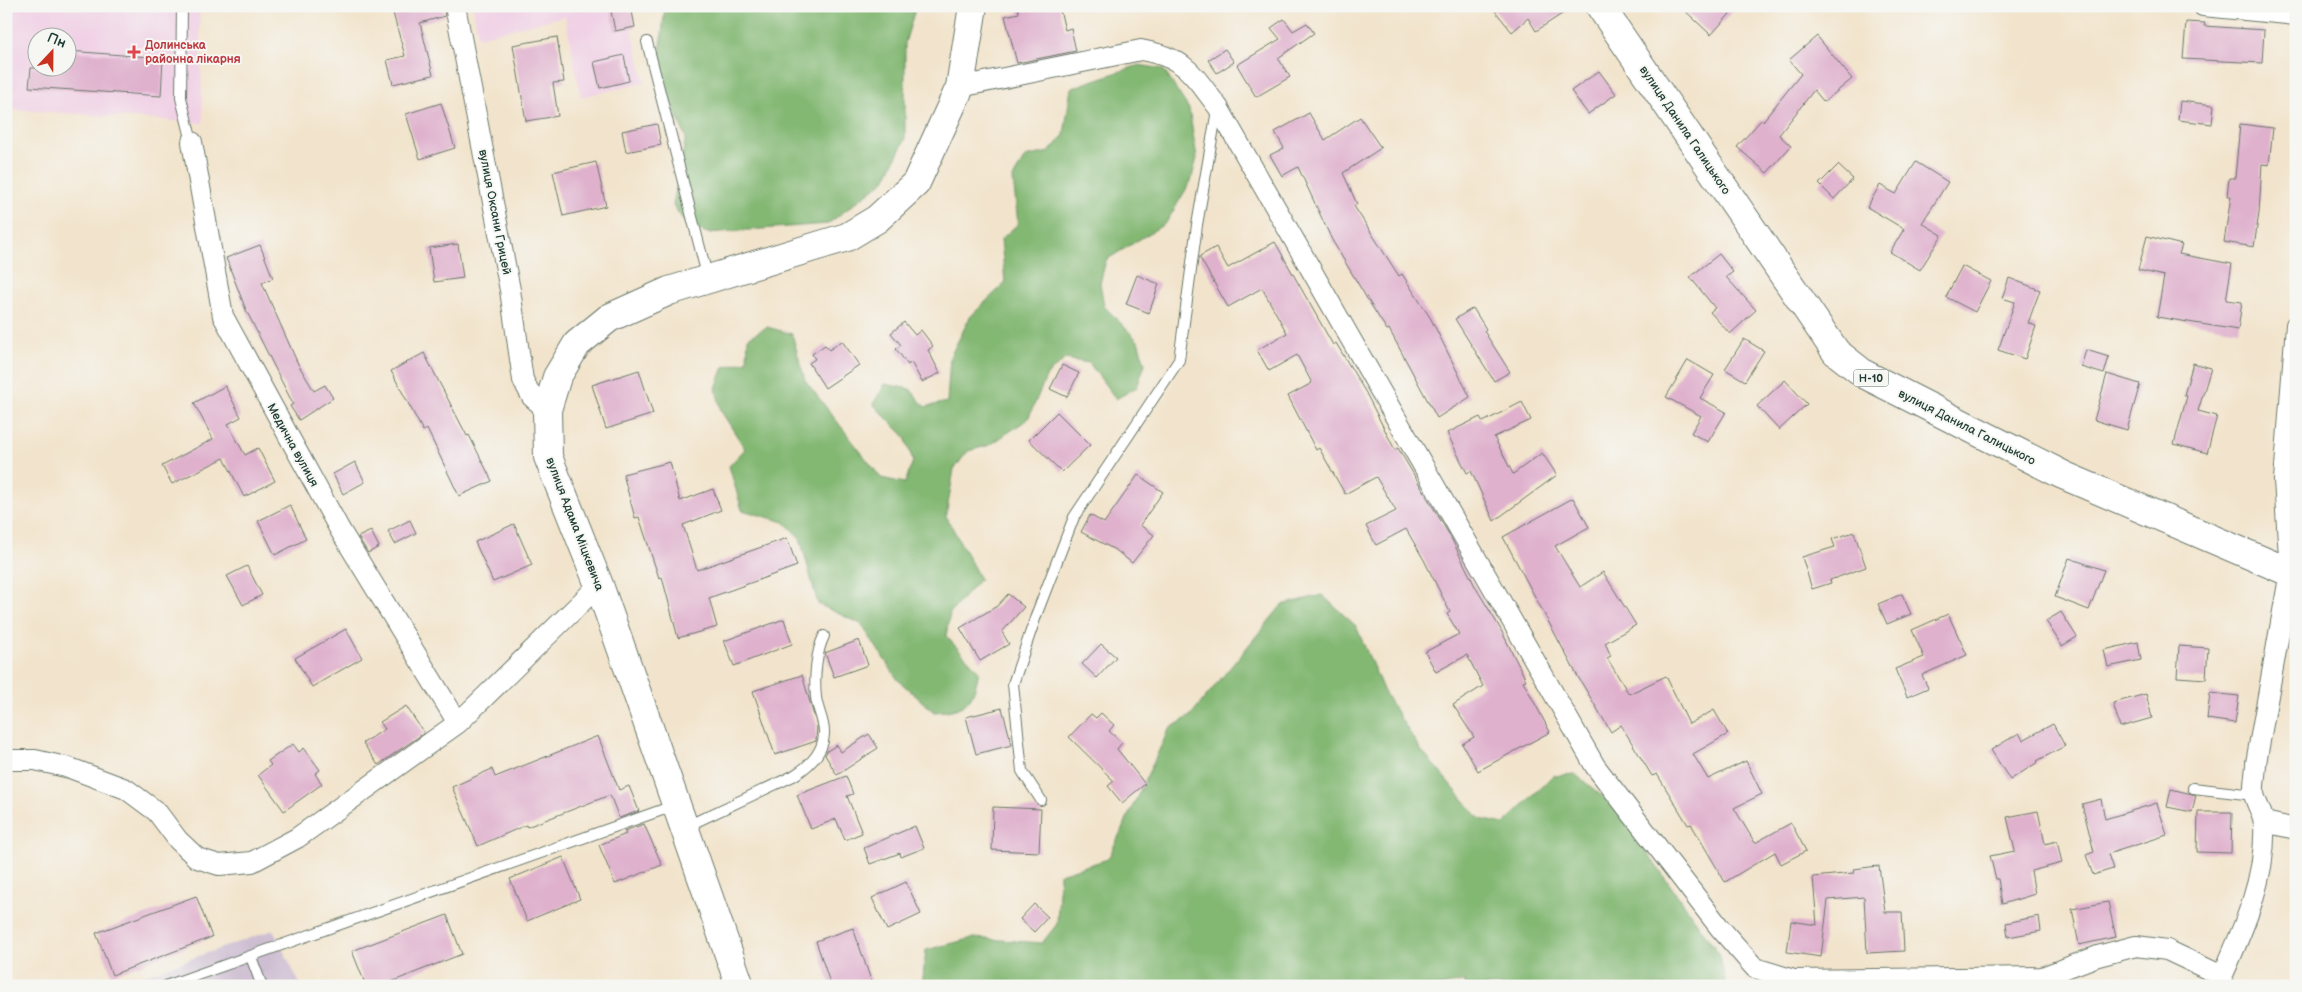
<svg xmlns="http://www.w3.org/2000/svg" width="2302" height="992" viewBox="0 0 2302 992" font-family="'Balsamiq Sans',sans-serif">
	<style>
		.built { fill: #f0d0e5; fill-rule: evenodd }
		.industrial { fill: #cebed2 }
		.forest { fill: #83b873; stroke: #517a54 }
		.building { fill: #dfb1cd }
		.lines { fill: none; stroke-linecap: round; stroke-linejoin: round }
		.lane-casing { stroke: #697769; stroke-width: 12 }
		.street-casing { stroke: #697769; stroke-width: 22 }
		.secondary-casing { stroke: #697769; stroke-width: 30 }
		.primary-casing { stroke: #697769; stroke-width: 30 }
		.lane { stroke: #fff; stroke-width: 10 }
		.street { stroke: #fff; stroke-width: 20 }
		.secondary { stroke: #fff; stroke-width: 28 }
		.primary { stroke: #fff; stroke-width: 28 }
		.health-dot { fill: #e0444e; stroke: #f6f6f2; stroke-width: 2 }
		.labels { text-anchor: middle; stroke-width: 4; stroke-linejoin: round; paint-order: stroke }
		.shield { fill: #f6f6f2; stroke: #60746d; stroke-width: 1 }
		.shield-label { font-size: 11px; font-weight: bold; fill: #1f3d34 }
		.health-label { font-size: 12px; font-weight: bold; fill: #be3a42; stroke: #f6f6f2; text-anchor: start }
		.street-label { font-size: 12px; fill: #1f3d34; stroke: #f6f6f2 }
	</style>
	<rect width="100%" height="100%" fill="#f6f6f2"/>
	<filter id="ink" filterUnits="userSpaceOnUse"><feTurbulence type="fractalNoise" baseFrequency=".02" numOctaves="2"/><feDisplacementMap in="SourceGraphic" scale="10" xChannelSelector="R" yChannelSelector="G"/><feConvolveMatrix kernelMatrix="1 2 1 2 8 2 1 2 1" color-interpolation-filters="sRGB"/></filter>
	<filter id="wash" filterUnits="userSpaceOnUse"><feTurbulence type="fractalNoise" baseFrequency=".0096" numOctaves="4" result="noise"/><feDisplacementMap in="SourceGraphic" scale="20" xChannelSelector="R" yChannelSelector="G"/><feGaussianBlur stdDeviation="1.12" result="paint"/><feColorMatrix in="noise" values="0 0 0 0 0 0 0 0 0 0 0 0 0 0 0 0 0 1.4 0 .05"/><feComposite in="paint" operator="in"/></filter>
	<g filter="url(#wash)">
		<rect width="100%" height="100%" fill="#f2e4cc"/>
		<path class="built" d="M6,6H199L203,123L6,109ZM38,38H68V68H38Z
			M473,6H626L645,83L581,97L565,16L478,37Z"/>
		<path class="industrial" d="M273,930L301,986H113Z"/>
		<path class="forest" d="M665,6H916L905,43V139L885,180L828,224L708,233L687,226L673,205L686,137L658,74Z
			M1139,65L1163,69L1189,109L1197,158L1191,181L1166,223L1106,260L1100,283L1104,306L1138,341L1145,364L1137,387L1116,399L1089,363L1065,359L1047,375L1028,419L990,445L968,451L954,469L946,516L980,579L950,613L946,636L979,671C973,703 967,710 934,712L898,680L861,624L818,604L800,538L784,522L742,510L729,466L745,449L721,411L716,388L724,367L747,361L748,338L767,327L792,334L805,380L881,478L905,483L913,461L905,437L873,404L885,384L910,389L925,407L947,402L950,357L970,317L1005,283L1001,239L1018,224L1013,178L1025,157L1049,152L1064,135L1071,88Z
			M1322,595L1356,626L1384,692L1420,749L1480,819L1504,824L1552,776L1575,774L1613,805L1720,955L1726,986H1465L1466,981L1442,986H922L926,950L973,938L1042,943L1057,924L1060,874L1108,859L1169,729L1190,716L1282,605Z"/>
		<g id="blocks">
			<path class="building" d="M391,6H443L445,16L420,23L433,75L393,84L387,60L405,56Z
				M610,6H631L635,27L615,31Z
				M1017,6H1059L1065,30L1071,28L1076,51L1017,63L1005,16L1019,13Z
				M1491,6H1574L1536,31L1528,18L1512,32Z
				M1680,6H1737L1711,35Z
				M1284,19L1293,31L1307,23L1314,33L1278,58L1290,77L1256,97L1237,65L1280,39L1271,28Z
				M2186,22L2205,23L2204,26L2264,30L2262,63L2183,59Z
				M1817,36L1852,79L1824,102L1814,90L1779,135L1791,146L1767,173L1737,147L1761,120L1763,121L1801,74L1789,60Z
				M557,37L564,82L553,83L558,116L526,121L513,45Z
				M1225,49L1234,62L1217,73L1208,60Z
				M68,51L163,58L161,96L29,87L31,68H68Z
				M624,55L629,81L600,88L594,62Z
				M1599,71L1616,94L1588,114L1571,91Z
				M2180,101L2214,105L2212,124L2178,120Z
				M441,103L455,148L420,159L406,114Z
				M1309,113L1325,140L1360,117L1381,148L1343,173L1357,204L1354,206L1399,276L1402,274L1431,319L1470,397L1437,418L1389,329L1387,330L1366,297L1332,240L1298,167L1282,176L1270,155L1284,148L1275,132Z
				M657,124L661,145L626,152L622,131Z
				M2240,124L2273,128L2269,165L2262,164L2259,213L2254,247L2224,242L2231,196H2227L2229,178H2235Z
				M596,162L606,206L563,216L553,172Z
				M1916,162L1948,182L1922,223L1942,235L1920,270L1890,252L1904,229L1867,207L1880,185L1896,194Z
				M1838,165L1853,179L1834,199L1819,184Z
				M2147,236L2182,245L2179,254L2232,264L2226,300L2242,302L2238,330L2157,317L2164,276L2138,270Z
				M1275,242L1333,345L1336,343L1366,393L1395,450L1398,448L1450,536L1476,588L1500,628L1526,680L1523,681L1550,732L1478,771L1462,744L1474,737L1453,705L1483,686L1467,655L1436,672L1425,652L1459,634L1447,614L1450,612L1424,560L1406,529L1376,545L1366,526L1396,511L1376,477L1345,494L1319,448L1316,450L1288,396L1312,383L1297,355L1269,371L1257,350L1287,333L1262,288L1228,307L1200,258V256L1216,247L1228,268Z
				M458,244L463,278L434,282L429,248Z
				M260,245L273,278L262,283L298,364L314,391L325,385L333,398L299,420L290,406L293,404L246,310L226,258Z
				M1719,254L1733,272L1726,277L1756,310L1730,334L1710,312L1715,308L1690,277Z
				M1962,266L1991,281L1975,312L1946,297Z
				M1137,275L1159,284L1149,313L1126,304Z
				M2009,278L2040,290L2028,323L2036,326L2025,359L1998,350L2015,302L2002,298Z
				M1473,308L1486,329L1484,331L1510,372L1494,381L1455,319Z
				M904,322L915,335L921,330L933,346L928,350L940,373L922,382L911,362L908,365L896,349L901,345L891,333Z
				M1744,339L1764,351L1745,381L1725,369Z
				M842,341L859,365L825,388L809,363L815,359L812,354L825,345L829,350Z
				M2086,350L2109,357L2104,374L2081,367Z
				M424,353L467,436L469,435L492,481L459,496L427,429L423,431L391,371Z
				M1688,360L1714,375L1700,398L1726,412L1708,442L1691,433L1701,416L1666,397Z
				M2193,363L2211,368L2198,411L2217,416L2207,453L2174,444L2187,396L2184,395Z
				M1062,365L1079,373L1067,397L1050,389Z
				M639,370L653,414L606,429L592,385Z
				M2107,374L2140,384L2127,430L2094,420Z
				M1785,380L1807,404L1779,430L1757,406Z
				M225,386L241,417L228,424L245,455L258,448L275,481L244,497L224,458L172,484L162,466L213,439L194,403Z
				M1522,402L1531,420L1494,437L1513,474L1542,453L1557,475L1494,521L1471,471L1467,473L1447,433L1480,417L1483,422Z
				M1057,412L1090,445L1062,472L1029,440Z
				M355,462L365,482L343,494L333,474Z
				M670,462L680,501L713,489L721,510L683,525L697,570L787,538L797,566L709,598L717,627L678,638L662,577L659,578L639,517L635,518L623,474Z
				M1138,475L1163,492L1140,525L1154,535L1132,563L1117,551L1081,532L1090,515L1104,523Z
				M1573,498L1589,527L1555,546L1580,587L1603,572L1636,625L1605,643L1611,656L1607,658L1629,694L1666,676L1689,724L1714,710L1728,734L1693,754L1708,779L1746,761L1762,794L1734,808L1755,843L1791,823L1806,851L1781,864L1775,852L1725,882L1691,824L1688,825L1657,774L1652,776L1621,725L1611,732L1577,675L1503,537Z
				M290,505L306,539L275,555L258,521Z
				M410,520L416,533L395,544L388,531Z
				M514,524L532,565L493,582L475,542Z
				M371,531L379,547L368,553L358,537Z
				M1854,532L1866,567L1830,580L1831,583L1812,589L1802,557L1835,547L1832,539Z
				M2069,558L2104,570L2089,610L2055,597Z
				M247,566L262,595L243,605L227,576Z
				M1008,594L1024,607L1002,632L1009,644L980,661L960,628L997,606Z
				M1902,594L1911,614L1887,624L1878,604Z
				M2061,612L2077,637L2062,646L2046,621Z
				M1948,614L1967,655L1922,675L1928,688L1907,697L1895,669L1924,657L1912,630Z
				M784,619L792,644L734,666L724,641Z
				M346,629L362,658L312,687L295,658Z
				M859,640L868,665L834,677L825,653Z
				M2138,642L2141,660L2108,667L2104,650Z
				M1101,644L1116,657L1097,678L1082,664Z
				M2179,646L2208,648L2206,679L2177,677Z
				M802,675L817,726L816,741L775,755L753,691Z
				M2210,693L2239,696L2235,723L2207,719Z
				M2146,694L2152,718L2120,727L2113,703Z
				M406,706L424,733L378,765L363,743L385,729L380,722Z
				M1002,708L1012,745L976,754L966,717Z
				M1101,713L1114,725L1109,731L1122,743L1117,749L1145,784L1122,803L1108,786L1114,781L1069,737L1091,714L1096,718Z
				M2053,724L2065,746L2037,761L2038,762L2010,780L1991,750L2019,733L2023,740Z
				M869,734L878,748L837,775L825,755L827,751L837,745L841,752Z
				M598,736L619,790L629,786L639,811L619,818L610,795L527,827L526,825L478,846L452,787L492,769L495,777Z
				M293,744L299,752L304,748L320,770L315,774L322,784L284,811L258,775L271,765L268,761Z
				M846,776L853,794L847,796L862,833L845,840L836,819L811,829L797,795Z
				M2171,789L2196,795L2192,812L2167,807Z
				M2101,799L2105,819L2157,803L2167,835L2108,854L2113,869L2093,875L2086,855L2094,852L2082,804Z
				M993,807L1041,809L1039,852L992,850Z
				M2038,811L2045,844L2057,841L2062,863L2031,871L2035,894L2002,904L1998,879H1996L1990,856L2015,851L2007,817Z
				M2198,812H2232L2231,853L2197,852Z
				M644,824L662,865L615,884L599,845L626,834L624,831Z
				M915,826L924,848L901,857L900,853L870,864L864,848Z
				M563,857L580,899L527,921L510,879Z
				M1879,866L1885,912H1902L1904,951L1867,953L1864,897L1828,900L1821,957L1787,952L1791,921L1817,925L1813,877L1854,873L1853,869Z
				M906,882L921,914L887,930L872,898Z
				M196,896L212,937L112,975L96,933Z
				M2108,902L2116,937L2079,945L2072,909Z
				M1034,904L1048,917L1034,932L1020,919Z
				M447,915L462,954L381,986H366L352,951Z
				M2039,916L2041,931L2008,937L2006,923Z
				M853,928L873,986H831L816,941Z"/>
		</g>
	</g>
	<g filter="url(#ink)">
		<use href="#blocks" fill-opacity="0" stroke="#697769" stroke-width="1"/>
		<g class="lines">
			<g class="lane-casing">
				<path id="lane" d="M182,6L181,98L192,142
					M647,42L708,279
					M2193,788L2254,795
					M1041,800L1022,771L1013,684L1037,613L1074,517L1179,360L1197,225L1217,110
					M685,827L793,776C808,767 823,754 824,734C825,722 817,709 816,697C814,678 816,652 824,636
					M251,957L262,986
					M166,986L676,805"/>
			</g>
			<g class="street-casing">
				<path id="street" d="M455,6L510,290L523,380L532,397L547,410
					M2203,6L2296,15
					M960,87L1141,50C1186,58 1191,72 1218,107L1595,766L1720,928L1755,968L1794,980L2042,977L2098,956L2136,946L2167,950L2222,976
					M192,142L223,316L340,530L458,723
					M6,760H35L70,768L126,789L157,812L178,840L197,858L219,865L252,862L297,838L458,723L599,585
					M2264,822L2296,829
					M2218,986C2240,936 2267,880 2264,824C2263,813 2256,804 2254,794C2253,785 2256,773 2256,763L2290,572L2284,480L2296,325"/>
			</g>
			<g class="secondary-casing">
				<path id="secondary" d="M740,986L599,585L548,457L547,410L557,377L577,344L609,318L669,291L847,237L877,219L916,183L960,87L973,6"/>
			</g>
			<g class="primary-casing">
				<path id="primary" d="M1600,6L1836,352L1864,374L2063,475L2296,575"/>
			</g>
			<use href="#lane" class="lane"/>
			<use href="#street" class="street"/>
			<use href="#secondary" class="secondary"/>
			<use href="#primary" class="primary"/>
		</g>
	</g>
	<path class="health-dot" d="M131.5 44.5h5v5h5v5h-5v5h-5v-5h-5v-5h5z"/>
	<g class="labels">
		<rect class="shield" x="1853.5" y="369.5" width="35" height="17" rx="4"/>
		<g class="shield-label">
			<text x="1871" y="382">Н-10</text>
		</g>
		<g class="health-label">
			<text x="145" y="49">Долинська<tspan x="145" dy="14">районна лікарня</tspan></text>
		</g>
		<g class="street-label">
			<text transform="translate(1685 130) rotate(56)" y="4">вулиця Данила Галицького</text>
			<text transform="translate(495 212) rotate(79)" y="4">вулиця Оксани Грицей</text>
			<text transform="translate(1967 427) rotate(27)" y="4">вулиця Данила Галицького</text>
			<text transform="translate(293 445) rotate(61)" y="4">Медична вулиця</text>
			<text transform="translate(575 524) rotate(69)" y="4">вулиця Адама Міцкевича</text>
		</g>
	</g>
	<rect width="2302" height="992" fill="none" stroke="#f6f6f2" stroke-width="25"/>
	<g transform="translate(52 52) rotate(22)"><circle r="24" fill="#f6f6f2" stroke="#a0aca6"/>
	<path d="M0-4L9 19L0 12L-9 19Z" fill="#c8321e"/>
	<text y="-8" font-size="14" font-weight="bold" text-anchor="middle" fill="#1f3d34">Пн</text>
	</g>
</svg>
